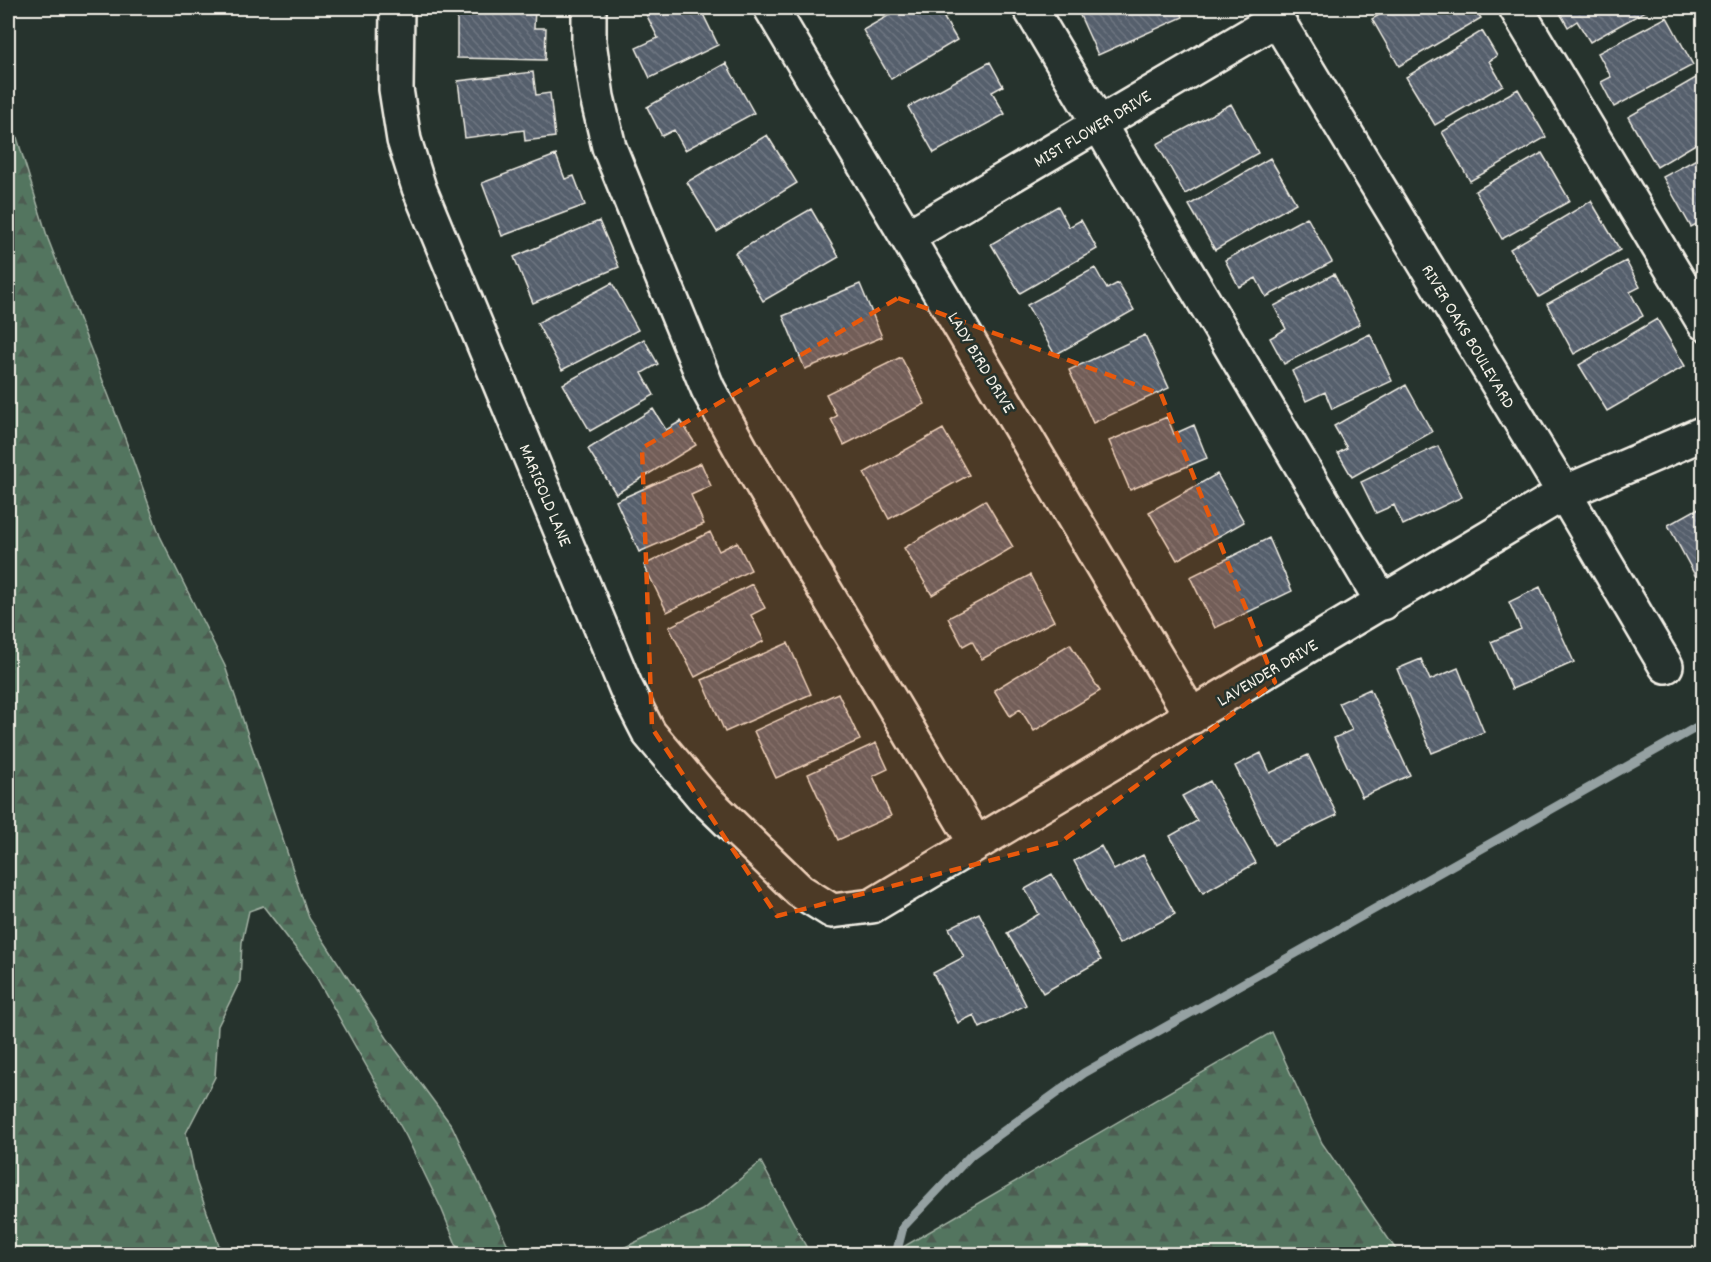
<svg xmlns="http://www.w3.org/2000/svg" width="1711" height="1262" viewBox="0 0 1711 1262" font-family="Dekko,sans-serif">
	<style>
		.forest { fill: url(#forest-firs); stroke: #a3b2a4; stroke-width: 1.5 }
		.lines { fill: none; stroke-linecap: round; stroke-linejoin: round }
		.stream { stroke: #95a1a2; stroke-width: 9 }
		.building { fill: url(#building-back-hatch); stroke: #f4f1e8; stroke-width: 1.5 }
		.minor-casing { stroke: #f4f1e8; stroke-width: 38 }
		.minor { stroke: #26332d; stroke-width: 33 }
		.marked { fill: #e8590c; fill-opacity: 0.2; stroke: #e8590c; stroke-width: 4.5; stroke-dasharray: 12 8; stroke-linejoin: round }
		.labels { text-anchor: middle; stroke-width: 5; stroke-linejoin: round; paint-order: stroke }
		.street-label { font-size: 18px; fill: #f4f1e8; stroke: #26332d }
	</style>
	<defs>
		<pattern id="forest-firs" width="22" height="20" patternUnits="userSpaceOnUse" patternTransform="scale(1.5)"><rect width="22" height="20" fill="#52745f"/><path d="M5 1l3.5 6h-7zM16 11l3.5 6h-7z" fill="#4d5c51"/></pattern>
		<pattern id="building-back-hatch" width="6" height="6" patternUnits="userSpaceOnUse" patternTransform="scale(1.5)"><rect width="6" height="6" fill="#555e6c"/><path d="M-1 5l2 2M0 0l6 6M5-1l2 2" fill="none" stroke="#6e7681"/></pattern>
	</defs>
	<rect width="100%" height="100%" fill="#26332d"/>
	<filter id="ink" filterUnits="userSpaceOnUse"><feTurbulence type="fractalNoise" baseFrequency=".0167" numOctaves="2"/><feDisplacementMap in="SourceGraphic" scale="12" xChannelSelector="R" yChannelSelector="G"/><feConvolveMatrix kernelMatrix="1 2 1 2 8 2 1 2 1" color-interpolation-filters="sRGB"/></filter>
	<g filter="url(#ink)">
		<path class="forest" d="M8,108L48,239L122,430L160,536L225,666L309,918L387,1038L452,1126L507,1243L519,1254H460L442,1210L406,1136L311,968L263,906L249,911L242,942L240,981L218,1026L215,1077L186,1133L196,1181L222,1254H8Z
			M1272,1032L1322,1143L1399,1254H891Z
			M761,1162L810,1254H611L702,1210Z"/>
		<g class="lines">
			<path class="stream" d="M896,1254L903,1227L972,1154L1084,1073L1704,723"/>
		</g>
		<path class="building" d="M457,8H535L534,28H546L545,60L457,58Z
			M643,8H700L718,45L650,78L636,48L658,38Z
			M902,8H959L944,18L957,40L891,79L863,30Z
			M1086,8H1178L1183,17L1098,55L1078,11Z
			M1391,8H1474L1481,18L1399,66L1372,19Z
			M1557,8H1651L1590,42L1577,21L1568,27Z
			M1667,17L1693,65L1614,107L1601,82L1611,77L1598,53Z
			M1482,31L1497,56L1489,61L1503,85L1435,125L1406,77Z
			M990,62L1003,86L992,92L1005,114L934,153L908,107Z
			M726,63L754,113L685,150L674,130L662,136L647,107Z
			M533,72L536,95L550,93L555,137L525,141L524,130L465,138L458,81Z
			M1701,75L1704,80V139L1657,167L1628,117Z
			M1518,89L1546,137L1470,181L1442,132Z
			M1231,104L1258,153L1185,194L1157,144Z
			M767,135L797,183L717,232L687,182Z
			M1542,153L1570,201L1502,239L1475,191Z
			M556,155L565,179L574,176L585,205L502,236L482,183Z
			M1704,155V220L1691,227L1663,177Z
			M1270,158L1296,203L1215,250L1189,205Z
			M1591,201L1620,250L1539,297L1510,249Z
			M1058,206L1069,227L1081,220L1097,249L1020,293L991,244Z
			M811,209L839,257L763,301L735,253Z
			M1307,217L1332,262L1266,297L1256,278L1239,287L1225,260Z
			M599,221L619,267L533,303L514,257Z
			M1626,261L1640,287L1630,292L1643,316L1574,354L1547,304Z
			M1095,268L1107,289L1118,283L1134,310L1055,355L1027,305Z
			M1334,274L1360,324L1284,364L1270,338L1286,329L1274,306Z
			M612,283L638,330L562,370L537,323Z
			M860,284L882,337L805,369L783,316Z
			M1657,319L1685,366L1607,411L1579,365Z
			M1370,334L1392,381L1332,409L1325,392L1306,401L1292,371Z
			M1145,335L1169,388L1093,423L1069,370Z
			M644,339L658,364L642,373L654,395L590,431L563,384Z
			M901,357L925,404L844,445L831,419L837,416L826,394Z
			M1406,385L1432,432L1352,477L1338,453L1347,448L1334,426Z
			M653,409L666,430L681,421L696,445L616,494L588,449Z
			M1167,417L1174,434L1194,425L1207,458L1130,490L1109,441Z
			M943,429L969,475L889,519L864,473Z
			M1438,446L1462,497L1403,525L1394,505L1376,513L1361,482Z
			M701,463L711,486L691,495L704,524L639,552L616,501Z
			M1217,474L1244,522L1177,560L1149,512Z
			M985,500L1013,547L932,595L904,548Z
			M1704,505V592L1668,525Z
			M710,532L719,551L737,542L751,570L667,612L644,565Z
			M1269,538L1292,591L1215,628L1190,577Z
			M1030,575L1054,621L982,659L972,641L963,646L948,618Z
			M752,584L765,608L751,615L764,641L695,677L669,627Z
			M1540,587L1574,662L1512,689L1491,642L1521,629L1509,602Z
			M788,643L811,694L725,732L702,680Z
			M1070,644L1100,691L1034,731L1020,709L1010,716L994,690Z
			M1421,659L1430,680L1458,668L1484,732L1432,753L1397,669Z
			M1370,689L1410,775L1362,797L1334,738L1352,730L1339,703Z
			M838,693L860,740L776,778L754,731Z
			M876,743L888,769L873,776L891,816L838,840L808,774Z
			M1261,753L1270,773L1308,755L1337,815L1274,845L1235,766Z
			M1210,781L1256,863L1203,893L1170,836L1197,821L1182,796Z
			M1101,846L1114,870L1143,855L1175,914L1119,944L1074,861Z
			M1052,874L1101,960L1043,993L1007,933L1039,914L1025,889Z
			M979,913L1026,1005L980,1028L974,1015L958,1023L933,973L964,957L949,928Z"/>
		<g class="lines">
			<g class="minor-casing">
				<path id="minor" d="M397,8L396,89L404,140L419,188L626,688L649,733L703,797L800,891L832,911L872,906L1564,493L1704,433
					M589,8V42L597,97L609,147L708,389L742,451L976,844
					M771,8L1192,717
					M1030,8L1383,603
					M1270,8L1564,493L1666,666
					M1516,8L1704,323
					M907,237L1277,19"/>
			</g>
			<use href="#minor" class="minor"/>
		</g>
	</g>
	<path class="marked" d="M898,298L1161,394L1275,682L1061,842L777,916L652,728L642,448Z"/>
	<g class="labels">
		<g class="street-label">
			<text transform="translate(1092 128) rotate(-31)" y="6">MIST FLOWER DRIVE</text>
			<text transform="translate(1469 336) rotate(59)" y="6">RIVER OAKS BOULEVARD</text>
			<text transform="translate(982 362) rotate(59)" y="6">LADY BIRD DRIVE</text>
			<text transform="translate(546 495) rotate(67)" y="6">MARIGOLD LANE</text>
			<text transform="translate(1267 672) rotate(-31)" y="6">LAVENDER DRIVE</text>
		</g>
	</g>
	<rect width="1711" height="1262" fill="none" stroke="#26332d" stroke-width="30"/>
	<rect x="15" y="15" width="1681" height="1232" fill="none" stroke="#f4f1e8" stroke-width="2" filter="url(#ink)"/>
</svg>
